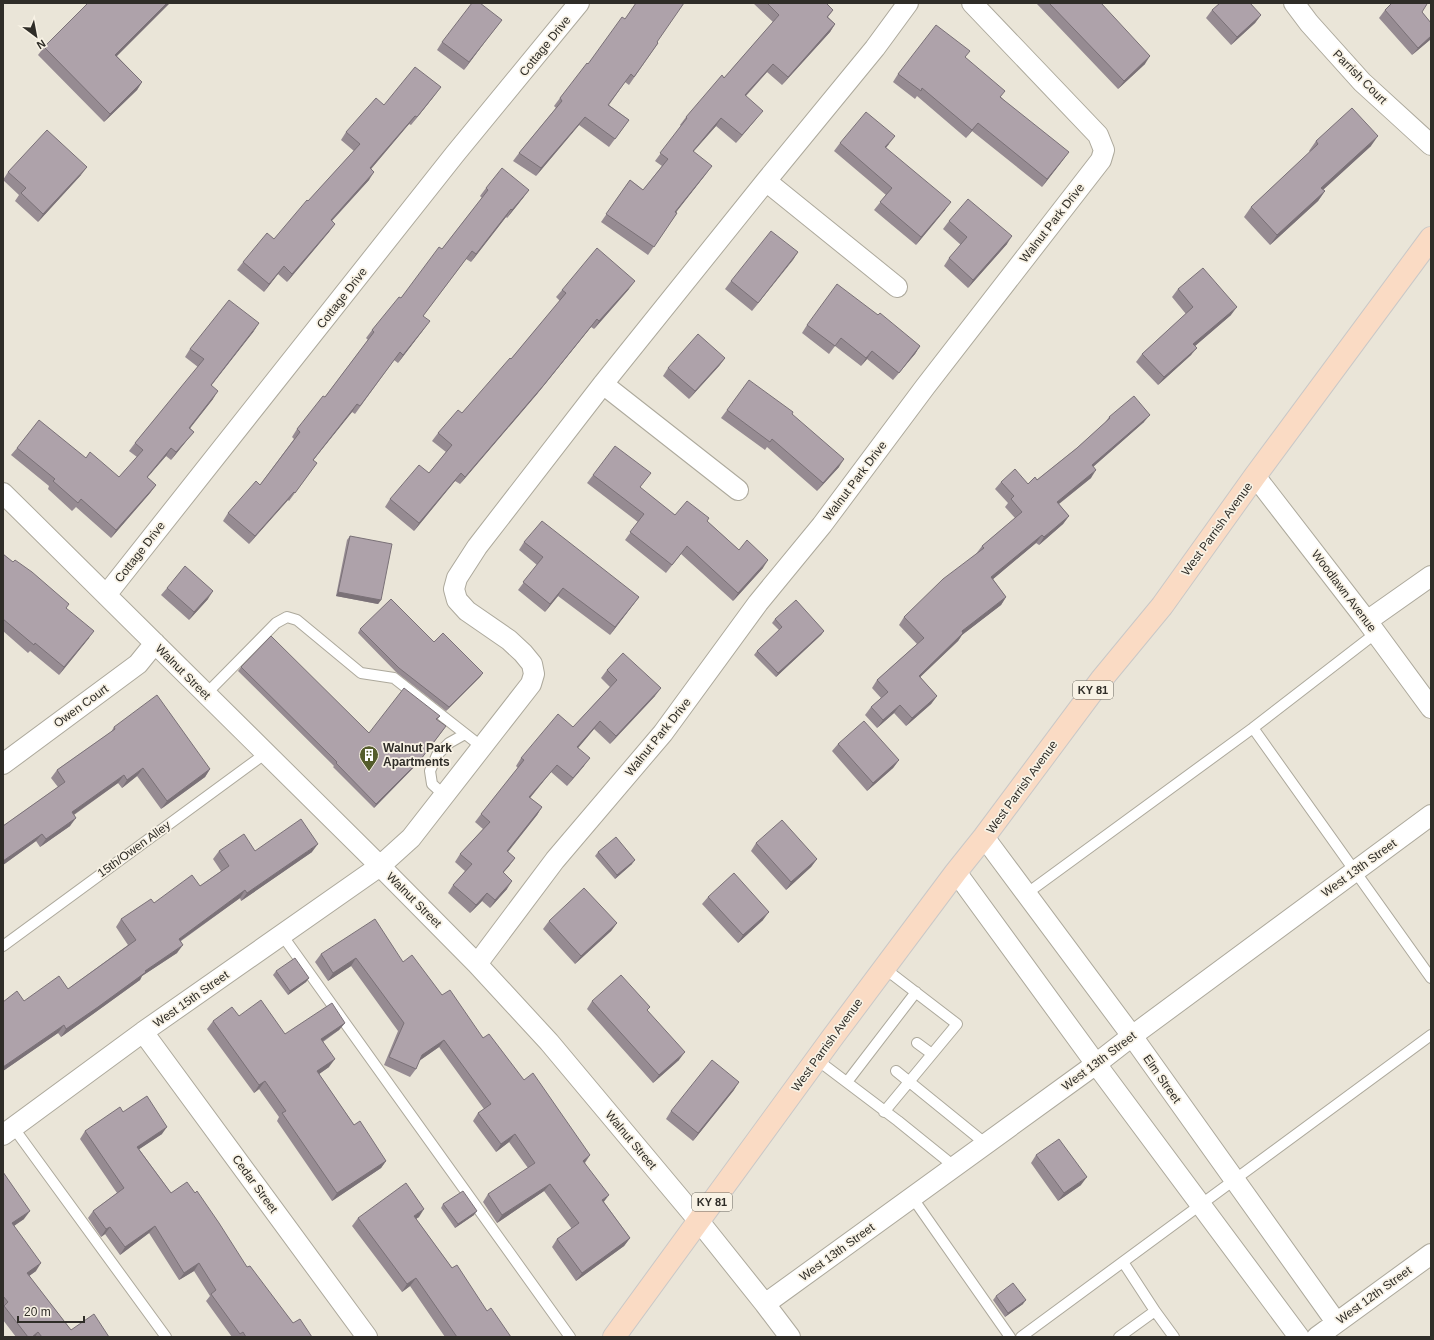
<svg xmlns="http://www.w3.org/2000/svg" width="1434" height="1340" viewBox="0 0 1434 1340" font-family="Helvetica,sans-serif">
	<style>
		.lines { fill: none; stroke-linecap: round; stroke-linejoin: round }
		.lane-casing { stroke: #ada99c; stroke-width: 12 }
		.street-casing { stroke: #ada99c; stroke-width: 22 }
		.primary-casing { stroke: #c9c8c7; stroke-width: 24 }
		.lane { stroke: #fff; stroke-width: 10 }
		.street { stroke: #fff; stroke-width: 20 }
		.primary { stroke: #fadbc4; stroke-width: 22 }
		.wall { fill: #968b92 }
		.shaded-wall { fill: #7a7177 }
		.building { fill: #aea2aa; stroke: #7a7177 }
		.labels { text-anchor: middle; stroke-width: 3.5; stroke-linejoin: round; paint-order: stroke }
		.shield { fill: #f8f2e5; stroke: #6b6861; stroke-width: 1 }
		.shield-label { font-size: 11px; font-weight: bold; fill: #2f2d28 }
		.street-label { font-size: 12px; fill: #2f2d28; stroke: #f8f2e5 }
		.poi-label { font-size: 12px; font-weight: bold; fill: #2f2d28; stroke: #f8f2e5; text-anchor: start }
	</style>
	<rect width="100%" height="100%" fill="#eae5d8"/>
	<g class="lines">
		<g class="lane-casing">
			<path id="lane" d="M206,694L276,623L287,617L297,620L361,673L394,678L482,747
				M1253,728L1431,978
				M444,795L432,784L430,771L437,755L449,743L465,734
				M1026,894L1253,728L1376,633
				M282,935L570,1337
				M3,946L266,753
				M884,968L957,1024L884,1112
				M917,1043L932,1054
				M816,1059L898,1121L955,1167
				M896,1071L986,1144
				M847,1082L916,992
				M13,1127L166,1337
				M912,1197L1010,1337
				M1123,1262L1155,1311
				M1021,1337L1431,1035
				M1119,1337L1155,1311L1174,1337"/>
		</g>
		<g class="street-casing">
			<path id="street" d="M1294,3L1309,23L1362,82L1431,145
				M766,181L897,287
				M603,384L738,490
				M1255,476L1367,621L1431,708
				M3,493L380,866L477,964L549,1042L698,1220L765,1304L790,1337
				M106,595L455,154L579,3
				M1367,621L1431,576
				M3,764L138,664L155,643
				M984,837L1132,1036L1336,1322
				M956,872L1096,1064L1299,1337
				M477,964L555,860L663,733L758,603L822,525L925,387L1101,160L1104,150L1098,135L972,3
				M143,1032L367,1337
				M3,1135L143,1032L380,866L411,838L531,684L534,674L532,664L523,653L509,640L467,611L457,600L454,589L457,578L477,547L603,384L766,181L875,48L908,3
				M765,1304L1096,1064L1132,1036L1431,815
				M1317,1337L1431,1254"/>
		</g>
		<g class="primary-casing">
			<path id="primary" d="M614,1337L832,1038L956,872L984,837L1101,680L1162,606L1255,476L1431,238"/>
		</g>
		<use href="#lane" class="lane"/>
		<use href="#street" class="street"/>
		<use href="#primary" class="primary"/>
	</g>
	<path class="wall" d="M753,3H826L833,10L828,17L835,24L830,32L782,85L767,72L746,96L757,118L736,143L716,126L693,151L706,174L676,212L677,213L648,255L601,222L630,180L643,190L662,166L655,161L681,126L680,125L686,117L724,78L773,22Z
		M1036,3H1101L1145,64L1118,89Z
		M1212,10L1261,15L1255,23L1231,45L1206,18Z
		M1385,10L1422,12L1431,23V39L1412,55L1379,18Z
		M496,27L464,70L437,50L442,42Z
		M657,42L658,43L629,85L625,82L609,105L629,120L609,147L579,125L536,176L513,161L519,153L556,108L554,106L560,98L588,64Z
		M44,47L117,56L142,82L137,90L104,122L38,55Z
		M965,57L1001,97L1063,160L1042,187L972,131L966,138L917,96L915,99L893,82L898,74Z
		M435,95L411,125L409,124L371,169L369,180L332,221L335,224L329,232L287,282L278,274L264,292L237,270L243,262L274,239L354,151L341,140L346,132L384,105Z
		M1316,141L1371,146L1323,190L1325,191L1318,201L1270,245L1244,217L1251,207L1310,152L1309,151Z
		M840,143L889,144L886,148L945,210L916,245L874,210L886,195L834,151Z
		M8,172L81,175L38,222L15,201L19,195L3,180Z
		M486,188L529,190L523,198L507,218L506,217L471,262L466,259L423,316L424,329L398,363L394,360L355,414L352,412L313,460L311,471L289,501L288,500L249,544L223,521L228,513L260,485L294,439L292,437L297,429L325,397L368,340L366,338L372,330L401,298L442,249L482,198L480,196Z
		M949,221L1007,244L968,288L944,266L949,258L961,245L943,229Z
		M798,252L752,311L725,289L731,281Z
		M629,289L594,329L591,327L537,394L460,484L455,481L414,531L385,507L390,499L429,473L446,452L432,441L438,433L462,413L511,359L560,301L556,297L562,290Z
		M1178,289L1231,315L1195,346L1191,355L1158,385L1136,362L1142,354L1186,314L1172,297Z
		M807,325L920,346L915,354L893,380L867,359L861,366L835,346L829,354L802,333Z
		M254,331L211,386L213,399L190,428L194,432L188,439L171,460L166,456L147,477L156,485L150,493L111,538L76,507L72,511L48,489L49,486L11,455L17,448L86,458L119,477L137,457L129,451L135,443L198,367L185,357L190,349Z
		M725,358L719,366L689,399L663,376L668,368Z
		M727,410L792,414L839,467L817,491L767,447L765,450L721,418Z
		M1109,417L1144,422L1093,467L1091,478L1059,504L1069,516L1063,524L1039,545L1036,543L993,579L1006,597L1001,605L962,635L958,641L920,677L937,696L931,704L906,726L894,713L877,728L865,715L871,707L881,698L872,688L877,680L917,644L899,625L904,617L976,554L982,546L1015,518L1005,507L1008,503L995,489L1001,482L1028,484L1037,480L1077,448L1104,424Z
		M593,475L640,488L675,515L707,521L739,550L763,568L733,601L681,554L666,573L625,540L638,522L587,483Z
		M350,536L381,600L378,604L336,596L347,540Z
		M524,542L639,597L610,635L558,596L545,612L518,590L537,565L519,550Z
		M3,554L66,608L89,638L59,675L30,651L28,653L3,631Z
		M167,588L208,599L189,620L161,595Z
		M775,619L824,631L821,635L776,677L754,655L757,651L779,630L772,623Z
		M360,629L434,642L483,673L480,677L446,711L396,672L358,633Z
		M241,667L369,733L440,716L437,720L443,730L418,763L374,808L333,767L334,766L238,671Z
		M607,670L655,696L610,744L594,729L578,748L584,766L567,786L551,772L530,798L542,807L537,815L508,852L515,858L509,866L503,873L507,889L490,908L482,901L470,913L448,893L453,885L465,871L455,862L460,854L483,829L475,822L481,814L518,768L516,766L521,758L573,727L610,687L601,678Z
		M114,727L210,769L205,777L161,809L137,776L122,788L118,783L74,815L70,826L40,847L36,841L3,865V826L58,787L51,778L57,770L111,732Z
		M838,744L899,760L893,768L867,791L832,751Z
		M756,843L817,859L811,867L786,890L751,851Z
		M219,851H255L312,852L241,901L240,898L181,941L177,953L142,976L140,980L93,1014L61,1037L58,1033L3,1071V1002L24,1001L68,989L128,945L116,927L121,919L154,903L200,886L221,871L213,859Z
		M598,852L632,864L615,879L595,856Z
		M708,897L763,920L738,943L702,904Z
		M549,921L617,923L611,931L575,964L543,929Z
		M321,954L403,962L442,995L524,1080L590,1155L585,1163L604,1202L630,1238L624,1246L576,1281L552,1247L557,1239L572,1229L544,1191L497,1223L483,1202L488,1194L528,1168L509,1142L496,1152L473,1121L478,1113L484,1109L439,1047L419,1061L416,1069L410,1077L384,1065L398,1031L351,966L328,981L315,962Z
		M276,971L309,978L306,982L288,995L273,975Z
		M592,1001L648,1011L679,1060L653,1083L587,1009Z
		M213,1021L285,1034L345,1023L339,1030L323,1042L329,1067L319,1074L354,1125L386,1161L381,1168L332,1201L277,1121L279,1117L259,1089L254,1093L207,1029Z
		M734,1090L693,1141L666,1119L671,1111Z
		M123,1112L162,1134L139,1149L171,1193L247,1267L293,1323L312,1337H232L206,1301L210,1296L194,1271L179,1280L149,1233L120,1255L105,1234L101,1237L88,1218L93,1211L117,1193L80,1139L85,1131Z
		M1036,1155L1081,1185L1058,1201L1031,1163Z
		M3,1172L24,1219L14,1226L36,1271L29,1276L71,1330L109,1337H16L3,1320Z
		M443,1204L474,1215L455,1228L441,1208Z
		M419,1217L416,1219L452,1268L487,1311L511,1337H445L410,1286L402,1292L352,1226L358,1218Z
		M996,1296L1023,1304L1005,1317L993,1300Z"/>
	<path class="shaded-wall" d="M167,3H170L110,63L115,55Z
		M1261,15L1255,23L1231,45L1237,37Z
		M502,20L496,27L464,70L469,62Z
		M835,24L830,32L782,85L788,77Z
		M1431,36V39L1412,55L1418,48Z
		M1150,56L1145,64L1118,89L1124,81Z
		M773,64L767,72L739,103L745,95Z
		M142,82L137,90L104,122L110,114Z
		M441,87L435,95L411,125L417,117Z
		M763,111L757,118L736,143L742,135Z
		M415,116L409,124L365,176L370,168Z
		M585,117L579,125L536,176L541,168Z
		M721,118L716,126L687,159L693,151Z
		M978,123L972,131L966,138L972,130Z
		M895,136L889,144L879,155L885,147Z
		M1378,136L1371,146L1314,198L1321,188Z
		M1069,152L1063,160L1042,187L1047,179Z
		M712,166L706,174L670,220L675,212Z
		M87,167L81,175L38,222L43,214Z
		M374,172L369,180L325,228L331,220Z
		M529,190L523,198L507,218L512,210Z
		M1325,191L1318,201L1270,245L1277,235Z
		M951,202L945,210L916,245L921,237Z
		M511,209L506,217L471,262L476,254Z
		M335,224L329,232L287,282L292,274Z
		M1012,236L1007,244L968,288L973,280Z
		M798,252L793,260L752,311L758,303Z
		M284,266L278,274L264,292L269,284Z
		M635,281L629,289L594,329L599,321Z
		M1237,307L1231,315L1188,352L1193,344Z
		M597,319L591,327L537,394L460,484L465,477Z
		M430,321L424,329L398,363L403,355Z
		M259,323L254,331L205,393L211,385Z
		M920,346L915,354L893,380L899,373Z
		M1197,348L1191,355L1158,385L1164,377Z
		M872,351L867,359L861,366L866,358Z
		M725,358L719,366L689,399L695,391Z
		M218,391L213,399L184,436L189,428Z
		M357,404L352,412L307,468L313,460Z
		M1150,415L1144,422L1086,473L1092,465Z
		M194,432L188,439L171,460L176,452Z
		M171,448L166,456L141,485L147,477Z
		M844,459L839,467L817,491L823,483Z
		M1096,470L1091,478L1051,510L1057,502Z
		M461,473L455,481L414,531L419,523Z
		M156,485L150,493L111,538L116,530Z
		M294,492L288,500L249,544L255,536Z
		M1069,516L1063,524L1039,545L1044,537Z
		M1042,535L1036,543L986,585L991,577Z
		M768,560L763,568L733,601L738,593Z
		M563,588L558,596L545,612L550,604Z
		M213,591L208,599L189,620L194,612Z
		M338,592L381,600L378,604L336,596Z
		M639,597L633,605L610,635L615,627Z
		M1006,597L1001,605L962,635L958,641L913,684L919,676L962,631Z
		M94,631L89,638L59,675L64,667Z
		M824,631L821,635L776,677L778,673Z
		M483,673L480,677L446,711L449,707Z
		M661,688L655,696L610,744L616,736Z
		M937,696L931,704L906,726L912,718Z
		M900,705L894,713L877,728L883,720Z
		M600,721L594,729L572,755L577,747Z
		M446,726L418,763L374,808L376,804Z
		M590,758L584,766L567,786L573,778Z
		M899,760L893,768L867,791L873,783Z
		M557,765L551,772L524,805L529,797Z
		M143,768L137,776L122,788L127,780Z
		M210,769L205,777L161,809L167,801Z
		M124,775L118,783L66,820L72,812Z
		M542,807L537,815L502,859L507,851Z
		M76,818L70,826L40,847L46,839Z
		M42,834L36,841L3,865V861Z
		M318,844L312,852L241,901L247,893Z
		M515,858L509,866L497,880L503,872Z
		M817,859L811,867L786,890L791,882Z
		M635,860L632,864L615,879L617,875Z
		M512,881L507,889L490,908L495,900Z
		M245,890L240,898L173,946L179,939Z
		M487,893L482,901L470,913L476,905Z
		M769,912L763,920L738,943L743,935Z
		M617,923L611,931L575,964L581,956Z
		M183,945L177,953L142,976L140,980L93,1014L61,1037L66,1029L145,971Z
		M356,958L351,966L328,981L333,973Z
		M309,978L306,982L288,995L290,991Z
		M345,1023L339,1030L315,1046L321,1039Z
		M64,1025L58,1033L3,1071V1067Z
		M444,1040L439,1047L416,1063L422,1055Z
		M685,1052L679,1060L653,1083L659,1075Z
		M335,1059L329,1067L312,1079L317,1071Z
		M265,1081L259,1089L254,1093L259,1085Z
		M739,1082L734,1090L693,1141L698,1133Z
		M167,1127L162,1134L132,1154L137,1147Z
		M515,1134L509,1142L496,1152L501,1144Z
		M590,1155L584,1163L583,1161Z
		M386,1161L381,1168L332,1201L337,1193Z
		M1087,1177L1081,1185L1058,1201L1064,1193Z
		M550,1184L544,1191L497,1223L502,1215Z
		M609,1195L603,1203L602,1200Z
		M424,1209L419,1217L408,1224L414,1216Z
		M30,1211L24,1219L6,1231L12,1223Z
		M477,1211L474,1215L455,1228L458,1224Z
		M155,1226L149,1233L120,1255L125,1247Z
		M110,1227L105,1234L101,1237L106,1229Z
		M630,1238L624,1246L576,1281L582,1273Z
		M41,1263L36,1271L22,1281L27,1273Z
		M199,1263L194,1271L179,1280L184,1273Z
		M416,1278L410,1286L402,1292L407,1284Z
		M1026,1300L1023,1304L1005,1317L1008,1313Z
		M38,1332L35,1337H32Z"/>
	<path class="building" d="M88,3H167L115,55L142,82L110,114L44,47Z
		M472,3H480L502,20L469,62L442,42Z
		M636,3H684L657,42L658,43L634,77L631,74L608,105L629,120L615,139L585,117L541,168L519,153L562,101L560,98L587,63L588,64L622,17L625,19Z
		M767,3H826L833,10L827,17L835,24L788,77L773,64L745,95L763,111L742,135L721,118L693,151L712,166L675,212L677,213L654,247L606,214L630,180L643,190L668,159L660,153L687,118L686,117L722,75L724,78L779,15Z
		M1049,3H1101L1150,56L1124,81Z
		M1220,3H1250L1261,15L1237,37L1212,10Z
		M1392,3H1426L1427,4L1422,12L1431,23V36L1418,48L1385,10Z
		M936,25L970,51L965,57L1005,91L1000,97L1069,152L1047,179L978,123L972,130L922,88L921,91L898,74Z
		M415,67L441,87L417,117L415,116L370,168L374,172L331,220L335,224L292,274L284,266L269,284L243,262L267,233L274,239L307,200L308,201L360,144L346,132L376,98L384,105Z
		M1352,108L1378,136L1321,188L1325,191L1277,235L1251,207L1318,144L1316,141Z
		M866,112L895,136L885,147L951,202L921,237L880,202L892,188L840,143Z
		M47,130L87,167L43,214L21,193L26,188L8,172Z
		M502,168L529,190L512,210L511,209L476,254L472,251L423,316L430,321L403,355L400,352L360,406L357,404L313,460L317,463L295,493L294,492L255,536L228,513L256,481L260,485L300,432L297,429L323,396L325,397L374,332L372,330L399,297L401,298L439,247L442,249L488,190L486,188Z
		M968,199L1012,236L973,280L949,258L967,237L949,221Z
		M771,231L798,252L758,303L731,281Z
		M597,248L635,281L599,321L597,319L543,386L465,477L461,473L419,523L390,499L419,465L429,473L452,445L438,433L458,410L462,413L510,358L511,359L566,293L562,290Z
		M1203,268L1237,307L1193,344L1197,348L1164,377L1142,354L1193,307L1178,289Z
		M837,284L878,315L880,313L920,346L899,373L872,351L866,358L841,338L835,346L807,325Z
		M229,300L259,323L211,385L218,391L189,428L194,432L176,452L171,448L147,477L156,485L116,530L81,499L78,503L53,481L55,479L17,448L39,420L86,458L90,452L119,477L143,450L135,443L204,359L190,349Z
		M698,334L725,358L695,391L668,368Z
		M749,380L793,412L792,414L844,459L823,483L772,439L770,442L727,410Z
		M1134,396L1150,415L1092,465L1096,470L1057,502L1069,516L1044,537L1042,535L991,577L1006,597L962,631L963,633L919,676L937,696L912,718L900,705L883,720L871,707L888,692L877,680L924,638L904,617L943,579L984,548L982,546L1022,512L1011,499L1014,496L1001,482L1015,469L1028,484L1035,477L1037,480L1077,448L1110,418L1109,417Z
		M615,446L651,473L640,487L675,515L687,501L709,518L707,521L739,550L747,540L768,560L738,593L687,546L672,565L630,532L644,514L593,475Z
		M542,521L639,597L615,627L563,588L550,604L523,582L543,557L524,542Z
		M350,536L392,544L381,600L338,592Z
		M3,554L13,562L15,560L32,572L69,604L66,608L94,631L64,667L35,643L34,645L3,619Z
		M185,566L213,591L194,612L167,588Z
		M391,599L434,642L443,633L483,673L449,707L399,668L360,629Z
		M796,600L824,631L778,673L757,651L782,627L775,619Z
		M271,636L369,733L404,688L440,716L436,719L446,726L421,759L376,804L336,763L337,762L241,667Z
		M623,653L661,688L616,736L600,721L577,747L590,758L573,778L557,765L529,797L542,807L507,851L515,858L503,872L512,881L495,900L487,893L476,905L453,885L472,864L460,854L490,822L481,814L524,760L521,758L558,714L573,727L617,680L607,670Z
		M157,695L210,769L167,801L143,768L127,780L124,775L72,812L76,818L46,839L42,834L3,861V826L65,782L57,770L115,729L114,727Z
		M864,721L899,760L873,783L838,744Z
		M301,819L318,844L247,893L245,890L179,939L183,945L145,971L146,972L98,1007L66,1029L64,1025L3,1067V1002L17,991L24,1001L59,976L68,989L136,940L121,919L151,899L154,903L192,875L200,886L229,866L219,851L244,834L255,851Z
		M782,820L817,859L791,882L756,843Z
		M616,837L635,860L617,875L598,852Z
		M734,873L769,912L743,935L708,897Z
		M584,888L617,923L581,956L549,921Z
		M375,919L403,962L412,955L442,995L450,990L483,1038L489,1034L524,1080L533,1073L590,1155L583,1161L609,1195L602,1200L630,1238L582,1273L557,1239L579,1223L550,1184L502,1215L488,1194L535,1163L515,1134L501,1144L478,1113L491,1104L444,1040L422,1055L416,1069L389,1057L404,1023L356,958L333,973L321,954Z
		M295,958L309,978L290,991L276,971Z
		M621,975L650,1007L647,1010L685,1052L659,1075L592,1001Z
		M261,1000L285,1034L332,1003L345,1023L321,1039L335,1059L317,1071L354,1125L360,1121L386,1161L337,1193L282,1113L286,1111L265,1081L259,1085L213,1021L232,1007L239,1016Z
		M712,1060L739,1082L698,1133L671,1111Z
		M147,1096L167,1127L137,1147L171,1193L187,1182L195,1193L197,1191L219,1223L247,1267L250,1266L293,1323L300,1319L312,1337H246L243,1332L240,1334L211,1294L216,1290L199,1263L184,1273L155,1226L125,1247L110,1227L106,1229L93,1211L124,1188L85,1131L120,1107L123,1112Z
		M1059,1139L1087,1177L1064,1193L1036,1155Z
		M3,1172L30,1211L12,1223L41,1263L27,1273L71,1330L94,1314L109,1337H42L38,1332L32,1337H28L4,1306L8,1302L3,1296Z
		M406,1183L424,1209L414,1216L452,1268L457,1265L487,1311L491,1308L511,1337H457L416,1278L407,1284L358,1218Z
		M463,1191L477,1211L458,1224L443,1204Z
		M1013,1283L1026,1300L1008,1313L996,1296Z"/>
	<defs>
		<g id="building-pin" transform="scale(1)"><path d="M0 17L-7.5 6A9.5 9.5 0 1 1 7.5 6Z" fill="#545c2b" stroke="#f8f2e5"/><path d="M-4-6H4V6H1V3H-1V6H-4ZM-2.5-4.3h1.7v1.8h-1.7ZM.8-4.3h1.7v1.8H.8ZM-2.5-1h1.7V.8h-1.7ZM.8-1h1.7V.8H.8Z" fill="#fff"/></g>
	</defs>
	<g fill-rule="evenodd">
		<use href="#building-pin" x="369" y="755"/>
	</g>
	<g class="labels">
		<g class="shield">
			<rect x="1073" y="681" width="40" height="18" rx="3"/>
			<rect x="692" y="1193" width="40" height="18" rx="3"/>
		</g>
		<g class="shield-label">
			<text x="1093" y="694">KY 81</text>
			<text x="712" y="1206">KY 81</text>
		</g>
		<g class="street-label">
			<text transform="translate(545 46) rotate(-51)" y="4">Cottage Drive</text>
			<text transform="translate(1360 77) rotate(45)" y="4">Parrish Court</text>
			<text transform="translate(1052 223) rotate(-52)" y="4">Walnut Park Drive</text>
			<text transform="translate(342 298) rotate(-52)" y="4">Cottage Drive</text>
			<text transform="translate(855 481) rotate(-53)" y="4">Walnut Park Drive</text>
			<text transform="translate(1217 529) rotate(-54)" y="4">West Parrish Avenue</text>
			<text transform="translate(140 552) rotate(-52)" y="4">Cottage Drive</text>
			<text transform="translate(1344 591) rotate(53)" y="4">Woodlawn Avenue</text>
			<text transform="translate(183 672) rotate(45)" y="4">Walnut Street</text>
			<text transform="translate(81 706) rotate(-36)" y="4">Owen Court</text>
			<text transform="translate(658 737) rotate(-51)" y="4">Walnut Park Drive</text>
			<text transform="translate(1022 787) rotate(-54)" y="4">West Parrish Avenue</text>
			<text transform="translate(134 849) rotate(-36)" y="4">15th/Owen Alley</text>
			<text transform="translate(1359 868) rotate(-36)" y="4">West 13th Street</text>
			<text transform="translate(414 900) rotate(45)" y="4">Walnut Street</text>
			<text transform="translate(191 999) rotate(-35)" y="4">West 15th Street</text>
			<text transform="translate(827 1045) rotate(-54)" y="4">West Parrish Avenue</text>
			<text transform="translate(1099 1061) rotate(-37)" y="4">West 13th Street</text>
			<text transform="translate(1162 1079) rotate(55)" y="4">Elm Street</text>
			<text transform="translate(631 1140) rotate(50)" y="4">Walnut Street</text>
			<text transform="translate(255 1184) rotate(54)" y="4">Cedar Street</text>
			<text transform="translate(837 1252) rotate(-36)" y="4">West 13th Street</text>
			<text transform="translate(1374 1295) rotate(-36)" y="4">West 12th Street</text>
		</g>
		<g class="poi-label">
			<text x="383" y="752">Walnut Park<tspan x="383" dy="14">Apartments</tspan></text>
		</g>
	</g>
	<rect width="1434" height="1340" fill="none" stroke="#2f2d28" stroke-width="8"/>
	<g transform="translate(36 36) rotate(148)" stroke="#f8f2e5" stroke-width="3" paint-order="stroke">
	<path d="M0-3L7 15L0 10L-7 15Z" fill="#2f2d28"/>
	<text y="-6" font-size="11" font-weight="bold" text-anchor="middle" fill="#2f2d28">N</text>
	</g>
	<path d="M18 1316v6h66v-6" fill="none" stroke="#2f2d28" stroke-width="2"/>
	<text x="24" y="1316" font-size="12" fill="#2f2d28" stroke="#f8f2e5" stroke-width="3" paint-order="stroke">20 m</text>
</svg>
